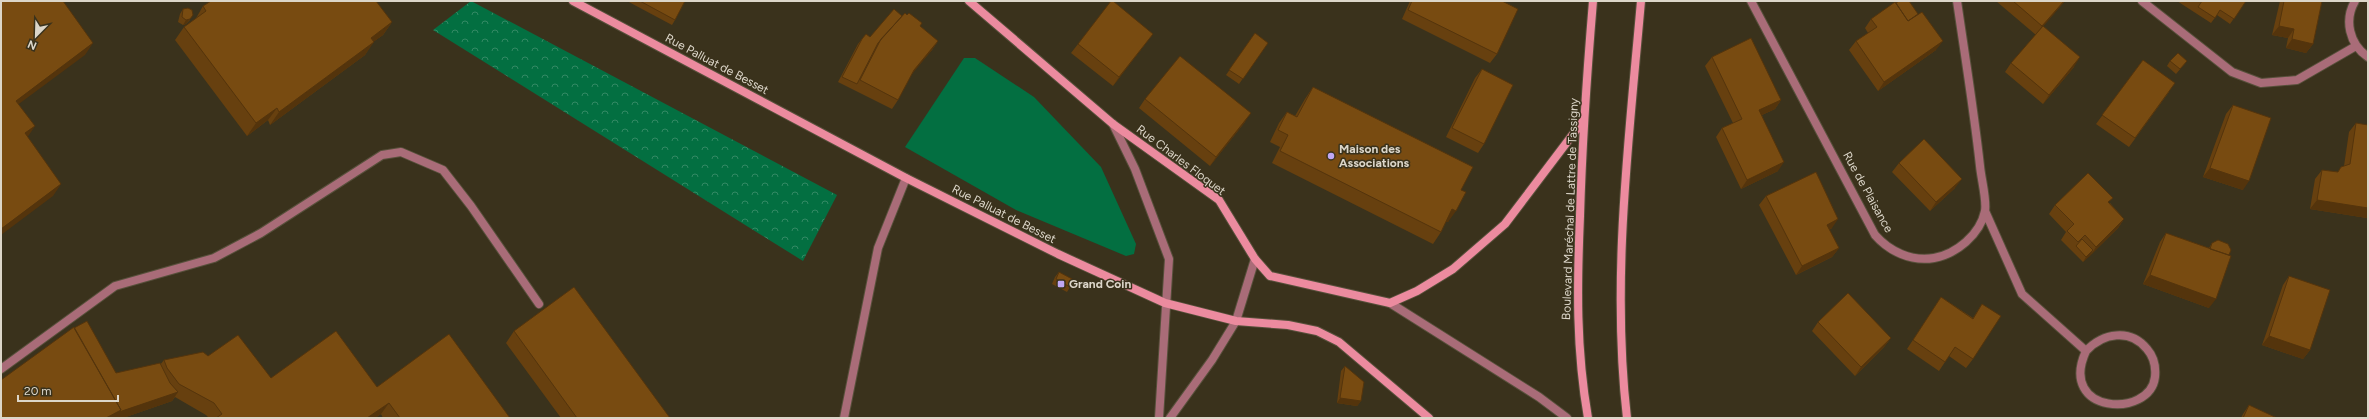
<svg xmlns="http://www.w3.org/2000/svg" width="2369" height="419" viewBox="0 0 2369 419" font-family="Figtree,sans-serif">
	<style>
		.park { fill: url(#park-crowns) }
		.garden { fill: #036f41 }
		.lines { fill: none; stroke-linecap: round; stroke-linejoin: round }
		.service-casing { stroke: #57503b; stroke-width: 10 }
		.minor-casing { stroke: #57503b; stroke-width: 10 }
		.secondary-casing { stroke: #57503b; stroke-width: 10 }
		.service { stroke: #a96c78; stroke-width: 8 }
		.minor { stroke: #a96c78; stroke-width: 8 }
		.secondary { stroke: #ec8b9f; stroke-width: 8 }
		.wall { fill: #67400f }
		.shaded-wall { fill: #54340c }
		.building { fill: #784b11; stroke: #54340c }
		.poi-dot { fill: #c0a8f4; stroke: #3a321c; stroke-width: 1.5 }
		.labels { text-anchor: middle; stroke-width: 3; stroke-linejoin: round; paint-order: stroke }
		.street-label { font-size: 12px; fill: #dcd6c9; stroke: #3a321c }
		.poi-label { font-size: 12px; font-weight: bold; fill: #dcd6c9; stroke: #3a321c; text-anchor: start }
	</style>
	<defs>
		<pattern id="park-crowns" width="20" height="18" patternUnits="userSpaceOnUse"><rect width="20" height="18" fill="#036f41"/><path d="M2 6a3 3 0 1 1 6 0M12 15a3 3 0 1 1 6 0" fill="none" stroke="#338964"/></pattern>
	</defs>
	<rect width="100%" height="100%" fill="#3a321c"/>
	<path class="park" d="M471,1L837,195L803,261L433,30Z"/>
	<path class="garden" d="M964,58H975L1034,97L1101,167L1136,244L1134,254L1126,256L1016,210L905,147Z"/>
	<g class="lines">
		<g class="service-casing">
			<path id="service" d="M1,369L115,286L214,258L261,233L382,155L401,152L443,170L471,206L539,304
				M844,418L878,248L906,178"/>
		</g>
		<g class="minor-casing">
			<path id="minor" d="M1751,1L1875,235C1889,251 1911,262 1934,258C1956,254 1980,235 1985,211C1987,200 1981,178 1980,166C1974,111 1965,56 1957,1
				M2142,1L2232,72L2261,83L2297,80L2356,46
				M2355,1C2344,20 2349,44 2368,57
				M1113,124L1135,169L1169,259L1159,418
				M1985,211L2022,294L2086,351C2057,414 2150,419 2155,377C2156,367 2154,357 2147,349C2130,328 2103,333 2086,351
				M1390,303L1539,397L1567,418
				M1170,418L1212,360L1236,321L1255,259"/>
		</g>
		<g class="secondary-casing">
			<path id="secondary" d="M573,1L906,178L1058,254L1165,303L1236,321L1288,325L1317,331L1339,342L1429,418
				M969,1L1113,124L1219,200L1255,259L1270,276L1390,303L1417,291L1453,269L1505,224L1583,121
				M1588,418C1576,349 1577,286 1580,216C1582,144 1587,73 1593,1
				M1627,418C1611,280 1629,139 1641,1"/>
		</g>
		<use href="#service" class="service"/>
		<use href="#minor" class="minor"/>
		<use href="#secondary" class="secondary"/>
	</g>
	<path class="wall" d="M627,1H685L675,20L672,25Z
		M1410,1H1502L1497,54L1490,63L1402,19Z
		M1996,1H2065L2043,26L2074,67L2043,104L2005,72L2011,63L2036,35Z
		M2177,1H2246L2230,24L2217,15L2211,23Z
		M2280,1H2322L2313,44L2306,53L2286,48L2288,38L2272,35Z
		M203,6L392,22L383,35L373,42L365,55L270,125L268,120L247,136L175,40L184,27L195,20Z
		M183,9L190,20L186,24L183,25L178,22L180,14Z
		M907,15L938,41L932,50L912,73L898,100L892,109L838,82L858,44L862,39L870,37L902,16Z
		M1871,19L1936,50L1878,91L1849,50L1856,41L1868,33L1865,28Z
		M1255,33L1268,43L1239,84L1226,75Z
		M1146,43L1113,86L1071,53L1078,44Z
		M1712,57L1781,100L1775,109L1762,115L1778,171L1741,189L1716,137L1722,128L1733,123L1705,66Z
		M2143,60L2169,92L2129,147L2096,124Z
		M2170,61H2187L2176,74L2167,66Z
		M1482,69L1484,144L1478,153L1446,137L1475,78Z
		M1313,87L1461,190L1448,222L1446,221L1441,232L1433,244L1272,163L1280,147L1270,142L1279,123L1287,112L1295,116L1305,99Z
		M1145,99L1245,122L1210,166L1139,108Z
		M2233,105L2243,190L2203,177L2226,114Z
		M2356,123L2367,218L2310,209L2315,179L2322,170L2338,172L2341,167L2344,166L2349,132Z
		M1899,163L1955,188L1930,211L1892,172Z
		M1766,196L1832,228L1829,230L1839,248L1832,257L1796,275L1759,205Z
		M2110,203L2124,219L2118,228L2083,262L2061,240L2066,232L2049,214L2055,205Z
		M2166,233L2209,248L2212,243L2209,308L2143,284L2160,242Z
		M1059,272L1070,287L1067,292L1052,284L1055,277Z
		M2289,276L2310,350L2303,359L2262,345L2283,285Z
		M1941,297L1973,318L1982,304L1973,359L1966,368L1949,356L1939,371L1907,349Z
		M1818,322L1891,338L1884,347L1855,376L1812,331Z
		M514,331L670,418H561L506,343Z
		M208,356L271,378L377,387L510,418H383L381,414L375,418H209L206,415L175,397L172,401L123,418H1L116,373L160,365L164,360Z
		M1345,366L1361,401L1357,406L1337,403L1341,371Z
		M2249,405L2277,418H2241L2243,414Z"/>
	<path class="shaded-wall" d="M2064,1H2065L2036,35L2042,26Z
		M193,15L186,24L183,25L186,20Z
		M392,22L383,35L362,50L371,38Z
		M2279,26L2294,29L2288,38L2272,35Z
		M1153,34L1146,43L1113,86L1119,77Z
		M2292,39L2313,44L2306,53L2286,48Z
		M938,41L932,50L908,79L914,70Z
		M1943,41L1936,50L1878,91L1884,82Z
		M374,42L365,55L270,125L279,112Z
		M93,43L85,55L8,112L16,101Z
		M2080,57L2074,67L2043,104L2049,95Z
		M1781,100L1775,109L1753,119L1759,110Z
		M277,108L268,120L247,136L256,123Z
		M1251,113L1245,122L1210,166L1216,157Z
		M35,126L27,138L25,133Z
		M1784,162L1778,171L1741,189L1747,180Z
		M2210,168L2249,181L2243,190L2203,177Z
		M1962,179L1955,188L1930,211L1936,202Z
		M61,184L53,196L1,235V229Z
		M2317,200L2368,208V216L2367,218L2310,209Z
		M1452,209L1456,211L1448,222L1444,221Z
		M1838,219L1832,228L1820,234L1827,225Z
		M2124,219L2118,228L2090,256L2096,247Z
		M1839,248L1832,257L1796,275L1802,266Z
		M2093,250L2090,256L2083,262L2086,257Z
		M2150,275L2216,299L2209,308L2143,284Z
		M2269,336L2310,350L2303,359L2262,345Z
		M1891,338L1884,347L1855,376L1861,367Z
		M178,392L172,401L123,418H106L121,410Z
		M1340,398L1361,401L1357,406L1337,403Z
		M389,403L381,414L375,418H367Z"/>
	<path class="building" d="M1,1H63L93,43L16,101L35,126L25,133L61,184L1,229Z
		M211,1H376L392,22L371,38L374,42L279,112L277,108L256,123L184,27L206,11L203,6Z
		M640,1H685L675,20Z
		M1111,1H1113L1153,34L1119,77L1078,44Z
		M1412,1H1502L1518,9L1497,54L1408,10Z
		M1899,1H1909L1918,14L1908,21L1896,3Z
		M2013,1H2064L2042,26Z
		M2202,1H2246L2234,19L2220,10L2215,18L2198,7Z
		M2284,1H2322L2313,44L2292,39L2294,29L2279,26Z
		M1895,2L1908,21L1922,12L1943,41L1884,82L1856,41L1877,27L1871,19Z
		M188,8L192,10L193,15L190,19L186,20L182,17L183,9Z
		M894,9L902,16L878,43L857,84L842,77L862,39L866,34L870,37Z
		M905,13L907,15L909,13L922,23L920,26L938,41L914,70L898,100L860,80L881,39Z
		M2043,26L2080,57L2049,95L2011,63Z
		M1255,33L1268,43L1243,79L1229,70Z
		M1751,38L1781,100L1759,110L1784,162L1747,180L1722,128L1742,119L1712,57Z
		M2178,53L2187,61L2180,69L2170,61Z
		M1180,56L1251,113L1216,157L1145,99Z
		M2143,60L2175,83L2135,138L2102,115Z
		M1482,69L1513,85L1484,144L1452,128Z
		M1313,87L1473,167L1461,190L1466,192L1456,211L1452,209L1441,232L1280,151L1288,135L1278,130L1287,112L1297,117Z
		M2233,105L2271,118L2249,181L2210,168Z
		M2356,123L2368,125V208L2317,200L2322,170L2338,172L2341,167L2350,164Z
		M1924,139L1962,179L1936,202L1899,163Z
		M1816,172L1838,219L1827,225L1839,248L1802,266L1766,196Z
		M2088,173L2113,198L2108,202L2124,219L2096,247L2085,235L2078,242L2067,231L2074,224L2055,205Z
		M2166,233L2231,256L2216,299L2150,275Z
		M2082,239L2093,250L2086,257L2076,246Z
		M2218,240L2228,244L2231,250L2229,255L2210,249L2212,243Z
		M1059,272L1074,280L1070,287L1056,279Z
		M2289,276L2330,290L2310,350L2269,336Z
		M574,287L670,418H577L514,331Z
		M1848,293L1891,338L1861,367L1818,322Z
		M1941,297L1973,319L1982,304L2001,316L1973,359L1955,347L1945,362L1913,340Z
		M87,321L116,373L160,363L170,383L178,392L119,412L121,410L74,328Z
		M74,327L121,410L106,418H1V380Z
		M336,331L377,387L449,334L510,418H400L389,403L367,418H216L222,414L214,403L179,384L167,368L164,360L203,352L208,356L238,335L271,378Z
		M1345,366L1364,382L1361,401L1340,398Z
		M2249,405L2277,418H2243Z"/>
	<g class="poi-dot">
		<circle cx="1331" cy="156" r="4"/>
		<rect x="1057" y="280" width="8" height="8" rx="2"/>
	</g>
	<g class="labels">
		<g class="street-label">
			<text transform="translate(717 64) rotate(28)" y="4">Rue Palluat de Besset</text>
			<text transform="translate(1181 160) rotate(37)" y="4">Rue Charles Floquet</text>
			<text transform="translate(1868 192) rotate(61)" y="4">Rue de Plaisance</text>
			<text transform="translate(1570 209) rotate(-88)" y="4">Boulevard Maréchal de Lattre de Tassigny</text>
			<text transform="translate(1004 214) rotate(27)" y="4">Rue Palluat de Besset</text>
		</g>
		<g class="poi-label">
			<text x="1339" y="153">Maison des<tspan x="1339" dy="14">Associations</tspan></text>
			<text x="1069" y="288">Grand Coin</text>
		</g>
	</g>
	<rect width="2369" height="419" fill="none" stroke="#dcd6c9" stroke-width="4"/>
	<g transform="translate(36 36) rotate(203)" stroke="#3a321c" stroke-width="3" paint-order="stroke">
	<path d="M0-3L7 15L0 10L-7 15Z" fill="#dcd6c9"/>
	<text y="-6" font-size="11" font-weight="bold" text-anchor="middle" fill="#dcd6c9">N</text>
	</g>
	<path d="M18 395v6h100v-6" fill="none" stroke="#dcd6c9" stroke-width="2"/>
	<text x="24" y="395" font-size="12" fill="#dcd6c9" stroke="#3a321c" stroke-width="3" paint-order="stroke">20 m</text>
</svg>
